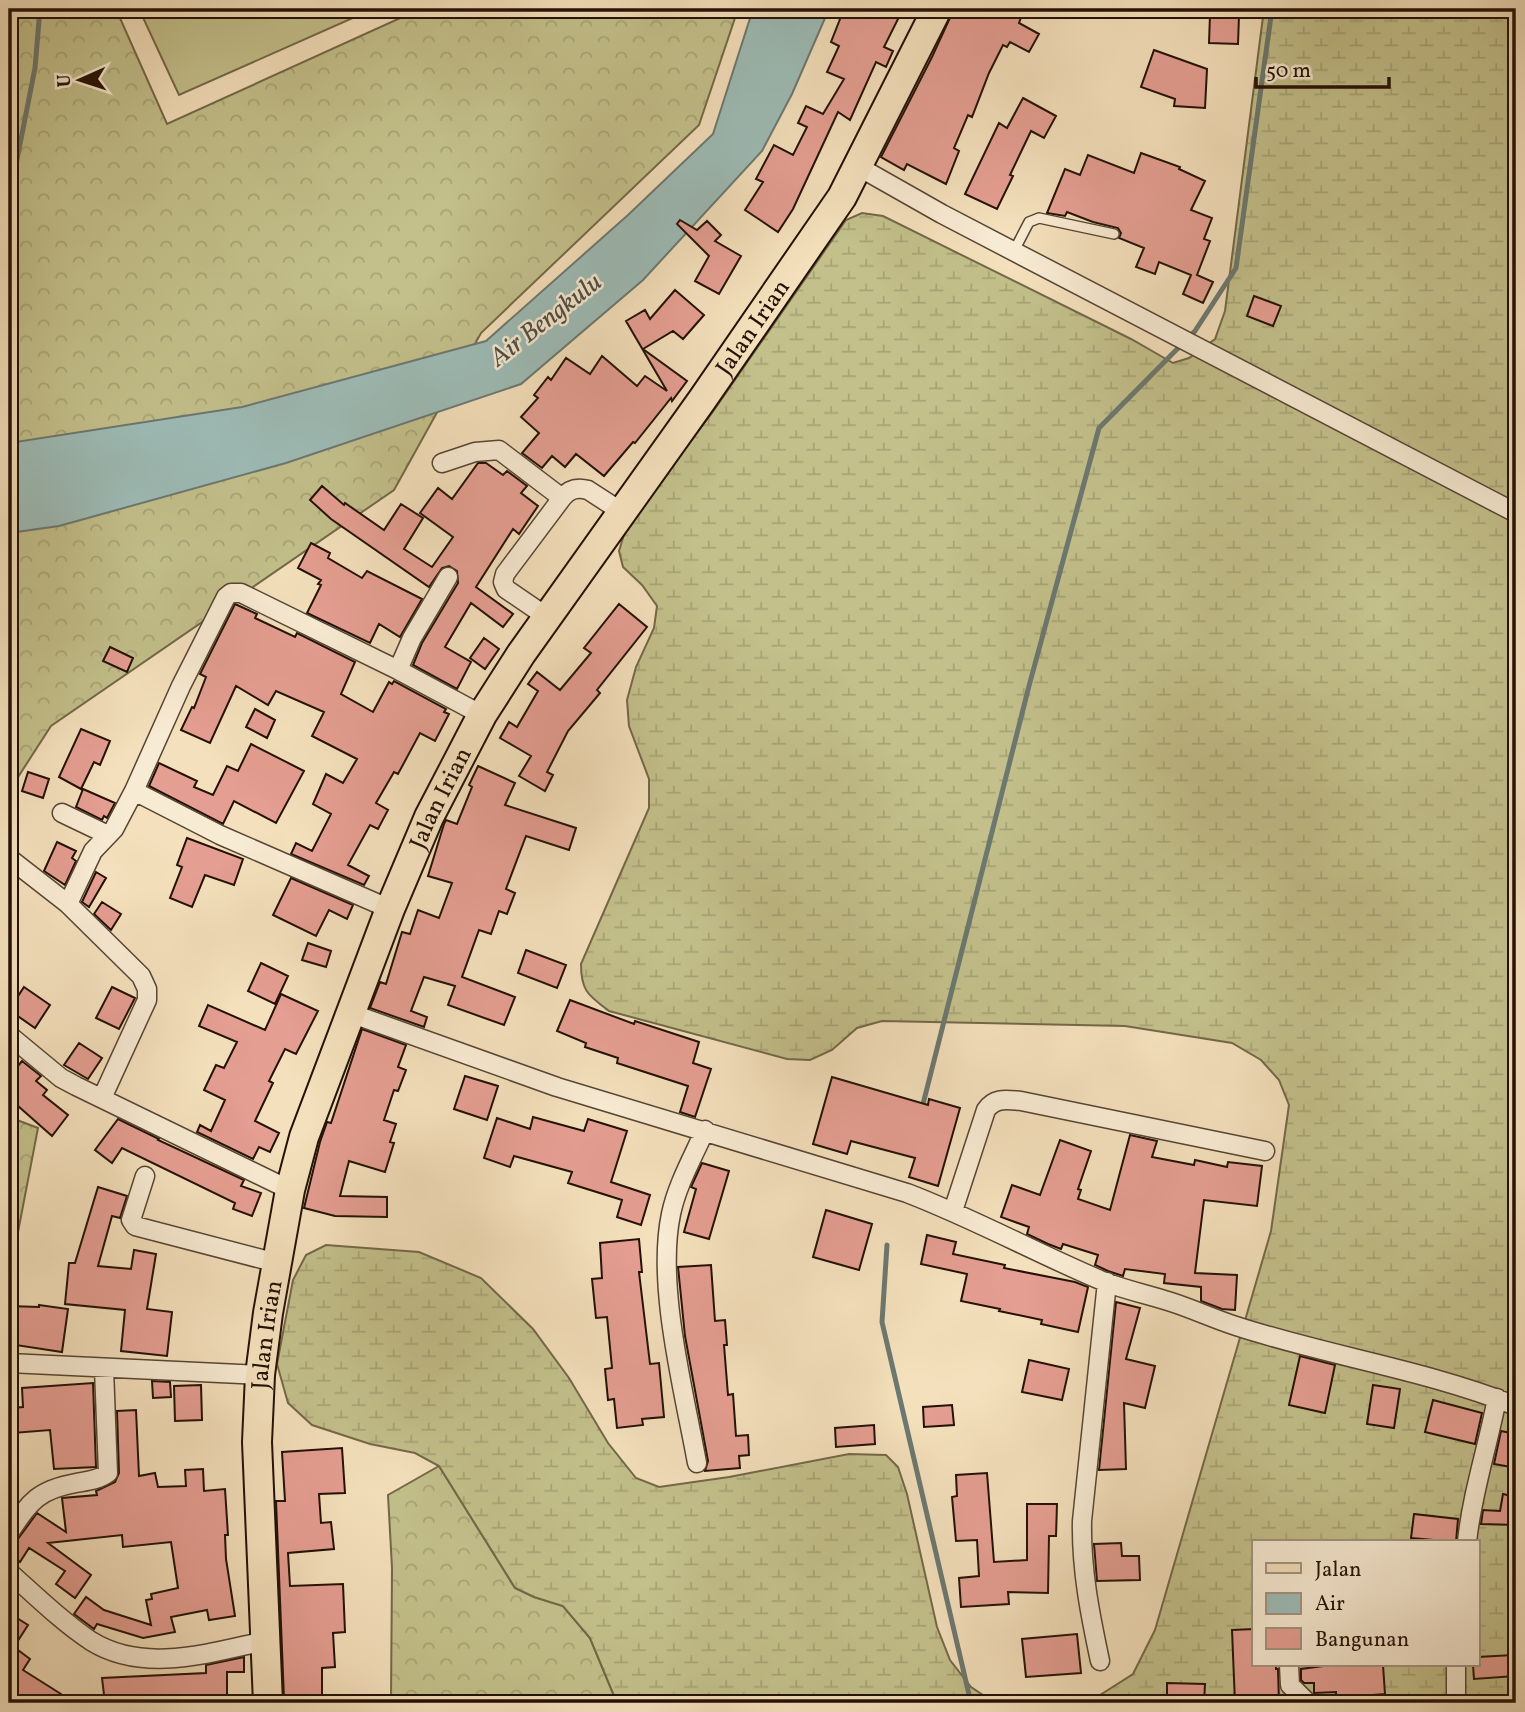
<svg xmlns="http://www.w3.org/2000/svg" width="1525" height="1712" viewBox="0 0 1525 1712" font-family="Vollkorn,serif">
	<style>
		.forest { fill: url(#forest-crowns); stroke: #736848; stroke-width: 2 }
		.wetland { fill: url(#wetland-marsh); stroke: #736848; stroke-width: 2; fill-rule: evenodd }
		.garden { fill: #c3c08b; stroke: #736848; stroke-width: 2 }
		.water { fill: #9dbcb7; stroke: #6c7870; stroke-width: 2 }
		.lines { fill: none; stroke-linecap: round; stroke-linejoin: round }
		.stream { stroke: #6c7870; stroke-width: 5 }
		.building { fill: #e59e92; stroke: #231106; stroke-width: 2 }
		.lane-casing { stroke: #574534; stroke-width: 12 }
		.street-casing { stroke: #574534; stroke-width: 21 }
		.primary-casing { stroke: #231106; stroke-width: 32 }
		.lane { stroke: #f8ebd3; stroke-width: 9 }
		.street { stroke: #f8ebd3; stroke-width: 18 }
		.primary { stroke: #f4e0bc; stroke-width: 28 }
		.labels { text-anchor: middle; stroke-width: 5; stroke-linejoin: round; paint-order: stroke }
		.street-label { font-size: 24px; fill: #231106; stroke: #f8ebd3 }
		.water-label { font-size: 26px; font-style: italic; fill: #4e4d44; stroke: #f8ebd3 }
	</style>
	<defs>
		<pattern id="forest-crowns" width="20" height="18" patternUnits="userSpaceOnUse" patternTransform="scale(1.75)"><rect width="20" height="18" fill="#c3c08b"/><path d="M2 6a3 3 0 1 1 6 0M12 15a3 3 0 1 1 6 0" fill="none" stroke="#a7a476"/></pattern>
		<pattern id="wetland-marsh" width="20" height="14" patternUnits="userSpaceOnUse" patternTransform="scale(1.75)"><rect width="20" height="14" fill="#c3c08b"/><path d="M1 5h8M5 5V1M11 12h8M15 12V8" fill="none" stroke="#a7a476"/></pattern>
	</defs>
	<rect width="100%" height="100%" fill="#f4e0bc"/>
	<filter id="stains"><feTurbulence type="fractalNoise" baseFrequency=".00286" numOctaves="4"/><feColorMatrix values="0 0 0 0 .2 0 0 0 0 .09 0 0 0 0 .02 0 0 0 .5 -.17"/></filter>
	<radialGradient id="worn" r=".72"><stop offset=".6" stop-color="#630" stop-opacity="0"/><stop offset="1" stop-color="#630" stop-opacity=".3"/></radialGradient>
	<path class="forest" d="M9,9H116L167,124L420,9H738L699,125L481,333L394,490L51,726L9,791Z
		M9,1117L38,1128L9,1279Z
		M439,1466L515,1588L534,1597L563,1606L590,1638L617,1703H391L392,1568L388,1495Z"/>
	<path class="wetland" d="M1264,9H1516V1703H617L590,1638L563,1606L534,1597L515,1588L439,1466L415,1453L370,1444L312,1425L288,1403L277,1364L293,1280L306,1255L326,1245L419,1252L481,1278L533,1329L569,1378L608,1443L636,1478L659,1487L729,1477L849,1454L886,1455L898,1467L907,1494L937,1627L950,1660L971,1687L992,1701L1089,1702L1133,1674L1155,1630L1271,1231L1289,1105L1279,1080L1261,1060L1232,1043L1125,1026L882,1021L857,1028L832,1050L810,1060L787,1059L609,1011C588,995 581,991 581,964L649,808V779L629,726L627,700L636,667L654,628L657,606L642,585L623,567L619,551L627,525L712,413L846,220L862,213L883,216L1131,339L1173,363L1189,358L1215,339L1225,311ZM1254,1542H1478V1665H1254Z"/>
	<path class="garden" d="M139,9H373L179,95Z"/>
	<path class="water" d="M753,9H829L792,94L762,151L643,280L521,384L286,463L59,526L9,533V443L242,407L486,341L628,215L713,134Z"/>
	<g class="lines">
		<path class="stream" d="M9,200L35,68L40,9
			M922,1108L1029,686L1099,428L1195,331L1236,268L1272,9
			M887,1245L882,1322L971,1703"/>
	</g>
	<path class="building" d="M844,9H903L884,47L893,51L886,67L876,62L850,120L838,112L793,209L778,232L745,210L763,182L756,179L774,145L793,155L807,127L798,123L806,106L823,114L844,79L827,72L839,46L831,42Z
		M954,9H1024L1019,23L1039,34L1029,52L1010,42L1007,47L1003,45L989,73L972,117L968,115L954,148L959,151L946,184L907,164L904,170L881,157L932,57Z
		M1210,15L1239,16L1238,44L1209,43Z
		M1154,50L1207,69L1205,108L1174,106L1175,99L1141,87Z
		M1023,98L1056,116L1044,138L1031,131L1010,175L1013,176L997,209L965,194L999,123L1007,128Z
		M1141,153L1180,167L1179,169L1205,181L1191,210L1212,218L1204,239L1210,241L1197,275L1213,282L1203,303L1183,294L1191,275L1159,262L1155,274L1136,267L1144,248L1119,238L1121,233L1118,228L1093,222L1067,212L1065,216L1047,213L1065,169L1080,175L1088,155L1134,173Z
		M680,220L697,230L707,221L721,235L715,241L741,256L719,294L695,281L709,256L677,224Z
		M675,290L704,315L683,339L673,331L643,349L687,381L672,401L671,398L635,443L633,442L604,476L576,454L565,467L552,456L542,468L522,453L539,433L521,417L538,398L534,395L548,377L551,380L566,358L590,374L602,356L637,386L645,376L667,391L626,321L645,310L650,319Z
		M1254,296L1281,306L1273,326L1247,316Z
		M478,463H486L503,475L507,471L527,486L521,493L538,506L519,534L513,529L476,587L513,614L503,627L471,603L445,647L471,662L457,689L413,665L422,643L458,583L457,571L449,566L442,568L429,587L331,519L310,500L322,486L344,505L345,503L384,530L401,504L423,518L404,549L432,567L453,537L420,513L438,488L452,499Z
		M311,543L330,553L328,558L362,578L367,571L422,599L400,637L379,624L370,643L307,613L321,585L318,584L321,580L298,568Z
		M235,604L257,614L255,618L295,637L297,633L355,662L341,694L373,712L389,682L392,684L394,681L446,709L444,712L449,714L435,741L420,733L398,774L394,772L376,803L388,810L378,829L370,825L348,865L369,876L364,885L291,854L296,843L312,851L331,814L313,804L326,774L343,783L357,759L312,736L324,712L276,691L268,705L236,686L210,743L181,730L192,707L194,708L206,677L200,674Z
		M619,604L647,627L597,690L600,693L568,731L547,772L553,775L545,791L519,776L531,756L500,738L509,722L517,727L538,691L528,684L537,672L560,690L591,653L584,648Z
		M484,638L499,649L485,669L470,658Z
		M110,647L133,658L127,672L103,661Z
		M255,709L275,720L267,738L246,727Z
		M81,729L110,741L100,765L94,762L81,789L59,777Z
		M251,744L304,771L276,823L234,801L223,824L149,786L159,763L197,781L194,787L213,795L227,766L238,771Z
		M478,766L515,783L505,805L576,828L569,850L526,836L506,889L515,893L507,914L499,911L491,934L479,930L462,977L515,997L504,1025L448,1005L455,986L424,977L411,1011L427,1017L424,1027L370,1008L380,982L386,984L402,932L410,934L418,910L439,918L452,883L428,876L444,824L446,820L457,824L472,787L469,785Z
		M28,772L49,779L43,798L22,791Z
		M83,789L115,803L107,818L104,816L102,820L76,807Z
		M187,838L243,859L234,885L205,875L192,907L170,898L182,867L177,865Z
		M57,842L76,851L72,858L76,861L65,885L44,871Z
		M96,872L106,878L89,907L82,902Z
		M291,878L353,905L347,919L329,910L316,936L273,915Z
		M102,902L121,914L111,930L94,914Z
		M308,943L331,951L326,967L302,960Z
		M526,950L566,965L557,988L518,973Z
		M261,963L288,976L275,1004L248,991Z
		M24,987L50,1005L35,1028L9,1010Z
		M112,987L135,998L119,1029L96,1018Z
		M281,994L318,1011L296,1054L285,1049L269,1081L273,1083L255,1121L279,1133L270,1152L259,1147L253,1159L197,1132L200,1125L211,1131L225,1100L204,1090L216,1065L224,1068L237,1042L199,1026L208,1005L265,1030Z
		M570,1000L634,1024L635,1021L699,1042L693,1063L711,1069L695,1117L680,1112L688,1086L617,1063L618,1058L585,1047L586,1043L557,1031Z
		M362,1029L406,1045L398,1067L406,1070L398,1091L394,1090L384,1120L396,1124L390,1142L394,1143L385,1172L349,1161L340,1196L387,1197V1217L335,1216L304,1208L320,1142L327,1122L331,1123Z
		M79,1043L102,1058L88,1079L64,1065Z
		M22,1061L41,1076L36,1081L47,1090L43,1095L68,1115L52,1136L9,1098V1077Z
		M465,1076L498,1086L487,1120L454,1109Z
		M832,1077L928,1105L929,1099L960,1108L938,1186L909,1177L915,1158L851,1141L847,1154L813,1144Z
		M533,1117L584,1131L588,1119L627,1131L611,1182L650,1195L641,1225L617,1217L622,1200L568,1183L572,1172L514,1156L510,1167L484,1158L497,1118L530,1129Z
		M118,1119L159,1139L158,1140L244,1180L241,1186L261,1193L252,1216L233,1209L235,1203L122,1148L112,1163L95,1150Z
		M1130,1135L1157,1141L1152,1157L1194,1165L1195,1160L1227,1167L1228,1162L1262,1166L1257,1206L1204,1200L1195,1273L1237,1275L1235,1310L1222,1309L1201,1301V1287L1164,1283L1165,1274L1125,1269L1123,1276L1108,1271L1095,1265L1098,1255L1063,1244L1061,1249L1048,1244L1027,1234L1029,1227L1001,1217L1012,1185L1040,1195L1060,1140L1091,1151L1078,1189L1081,1190L1078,1199L1110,1210Z
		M702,1163L729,1171L709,1239L684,1232L696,1189L691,1187Z
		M98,1187L127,1196L120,1218L112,1216L98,1266L131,1269L134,1250L156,1254L147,1309L172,1312L167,1356L121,1351L125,1310L65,1304L69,1263H75Z
		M826,1210L872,1224L859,1270L813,1257Z
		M927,1235L956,1242L953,1254L1005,1265L1004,1268L1075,1282L1088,1287L1078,1332L1041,1324L1042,1320L999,1311L1000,1309L961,1301L967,1274L921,1264Z
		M639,1239L642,1272H639L650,1364L659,1363L664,1417L642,1419L643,1425L617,1428L614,1399L608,1400L605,1369L612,1368L607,1317L596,1318L592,1279L602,1278L600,1243Z
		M711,1265L715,1321L725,1320L727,1345H724L728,1395L733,1394L736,1436L748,1435L749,1455L739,1456L740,1468L705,1471L708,1461L685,1336L678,1267Z
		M1116,1302L1140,1308L1126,1359L1155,1366L1145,1408L1124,1403L1126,1469L1099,1470Z
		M39,1305L68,1309L62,1352L9,1344V1306L39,1307Z
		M1300,1356L1335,1365L1325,1413L1289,1405Z
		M1029,1360L1069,1369L1062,1400L1022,1392Z
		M152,1381L170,1382L171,1397L153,1398Z
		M93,1383L96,1467L54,1469L50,1430L13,1433L11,1408L23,1407L22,1388Z
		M201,1385L202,1420L175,1421L174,1386Z
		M1373,1385L1400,1389L1394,1428L1367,1424Z
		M1433,1400L1482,1413L1475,1444L1425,1432Z
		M952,1405L954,1425L924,1427L923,1407Z
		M136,1410L139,1476L155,1473L158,1487L186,1486L185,1470L203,1469L204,1491L225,1489L228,1535H225L226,1559L235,1616L209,1620L207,1610L171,1617L175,1632L143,1638L97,1624L94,1629L74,1614L86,1597L104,1610L151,1625L146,1600L152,1599L151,1594L178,1588L171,1542L123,1547L122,1535L48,1543L91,1575L75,1598L56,1584L65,1571L29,1548L20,1562L9,1554L15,1543L37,1513L66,1532L62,1498L97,1495L96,1491L115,1482L119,1473L117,1411Z
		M874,1425L875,1444L836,1447L835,1428Z
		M1501,1431L1516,1434V1456L1513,1455L1511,1467L1494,1464Z
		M342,1448L345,1493L319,1494L321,1523L331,1522L334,1549L288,1553L290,1586L343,1584L345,1632L333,1633L335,1667L322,1668V1695H292V1699H284L276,1501H285L282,1452Z
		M987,1473L994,1562L1027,1560V1504H1057L1056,1536H1049L1048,1593L1008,1592L1009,1604L961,1607L959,1578L979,1576L977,1540L956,1541L952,1497L957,1496L956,1475Z
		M1503,1494L1516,1497V1525L1481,1524L1483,1510L1500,1511Z
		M1414,1514L1458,1519L1456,1542L1411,1538Z
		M1121,1543L1122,1556H1139L1140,1580L1097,1581L1094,1544Z
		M9,1613L28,1625L14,1647L30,1659L23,1670L61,1694L55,1703H9Z
		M1254,1629V1665H1276V1669H1278L1279,1703H1235L1232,1630Z
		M1077,1634L1081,1673L1026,1677L1022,1639Z
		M1513,1655L1515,1676L1474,1679L1473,1665H1478V1657Z
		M244,1657V1672H227V1703H188V1700L175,1702V1699L105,1703L102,1678L206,1673V1665Z
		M1331,1665H1383L1385,1694L1336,1698V1692L1314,1693V1683H1304L1301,1680V1669Z
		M1167,1683L1205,1684L1204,1703H1167Z"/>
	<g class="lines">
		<g class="lane-casing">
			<path id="lane" d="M1014,251L1029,222L1039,218L1114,234"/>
		</g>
		<g class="street-casing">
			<path id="street" d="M859,167L942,214L1516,513
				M442,463L475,452L499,450L562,498
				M547,617L506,589L503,582L505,574L562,498C569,489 577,487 588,490L622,512
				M398,670L412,638L448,577
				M134,791L220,835L390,909
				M62,813L108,835
				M9,858L68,904L141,976L147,989V1000L102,1098
				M68,904L93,851L114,829L134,791L181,686L226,597L231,593H241L398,670L482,715
				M350,1013L557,1087L907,1193C975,1219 1038,1254 1105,1282C1126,1290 1149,1295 1171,1302C1193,1309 1214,1319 1236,1326C1328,1356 1426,1370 1516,1406
				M9,1035L61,1078L76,1086L290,1190
				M145,1176L131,1220L135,1226L277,1263
				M953,1211L986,1110C995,1097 1007,1100 1021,1101L1265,1151
				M9,1363L260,1375
				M697,1463C684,1391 656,1285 671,1214C677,1185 693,1157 705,1130
				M9,1533C30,1502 37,1490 76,1483C87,1481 99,1480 108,1473L104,1369
				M1467,1542C1472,1493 1488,1446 1497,1398
				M9,1572C35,1595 62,1622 91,1641C144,1674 209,1653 265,1641
				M1100,1661C1090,1614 1081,1569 1082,1521L1107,1282
				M1289,1665L1290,1685L1308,1703
				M1456,1703V1665"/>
		</g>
		<g class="primary-casing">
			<g id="primary">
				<path id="s1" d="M268,1703L257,1442L260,1375L268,1313L290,1190L304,1137L390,909L429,817L482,715L521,654L702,400L842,197L937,9"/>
			</g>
		</g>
		<use href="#lane" class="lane"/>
		<use href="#street" class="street"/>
		<use href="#primary" class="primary"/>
	</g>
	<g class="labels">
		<g class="street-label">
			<text dy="8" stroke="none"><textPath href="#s1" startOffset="1502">Jalan Irian</textPath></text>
			<text dy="8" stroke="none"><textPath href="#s1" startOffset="936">Jalan Irian</textPath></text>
			<text dy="8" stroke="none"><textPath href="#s1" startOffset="369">Jalan Irian</textPath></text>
		</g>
		<g class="water-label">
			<text transform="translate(545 319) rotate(-38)" y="9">Air Bengkulu</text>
		</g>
	</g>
	<rect width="1525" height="1712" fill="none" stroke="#f4e0bc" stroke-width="35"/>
	<rect x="10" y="10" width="1504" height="1691" fill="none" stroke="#231106" stroke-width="3.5"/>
	<rect x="18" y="18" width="1490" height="1677" fill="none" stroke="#231106" stroke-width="2"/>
	<rect x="1252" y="1540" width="228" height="126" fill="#f8ebd3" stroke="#a39481" stroke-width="2"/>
	<rect x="1266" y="1563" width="35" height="10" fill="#f4e0bc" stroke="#a39481" stroke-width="2"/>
	<text x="1315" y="1576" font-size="21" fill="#231106">Jalan</text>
	<rect x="1266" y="1593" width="35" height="21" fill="#9dbcb7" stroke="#a39481" stroke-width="2"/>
	<text x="1315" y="1610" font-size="21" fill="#231106">Air</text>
	<rect x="1266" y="1628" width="35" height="21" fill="#e59e92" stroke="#a39481" stroke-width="2"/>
	<text x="1315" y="1646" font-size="21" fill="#231106">Bangunan</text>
	<g transform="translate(80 80) rotate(267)" stroke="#f8ebd3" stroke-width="5" paint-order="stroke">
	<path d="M0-5L12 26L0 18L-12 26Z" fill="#231106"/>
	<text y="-10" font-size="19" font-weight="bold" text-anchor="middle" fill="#231106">U</text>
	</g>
	<path d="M1256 77v10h133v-10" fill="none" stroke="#231106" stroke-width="3.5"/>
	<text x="1266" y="77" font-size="21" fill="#231106" stroke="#f8ebd3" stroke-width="5" paint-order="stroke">50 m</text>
	<rect width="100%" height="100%" filter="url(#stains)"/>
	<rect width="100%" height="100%" fill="url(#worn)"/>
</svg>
